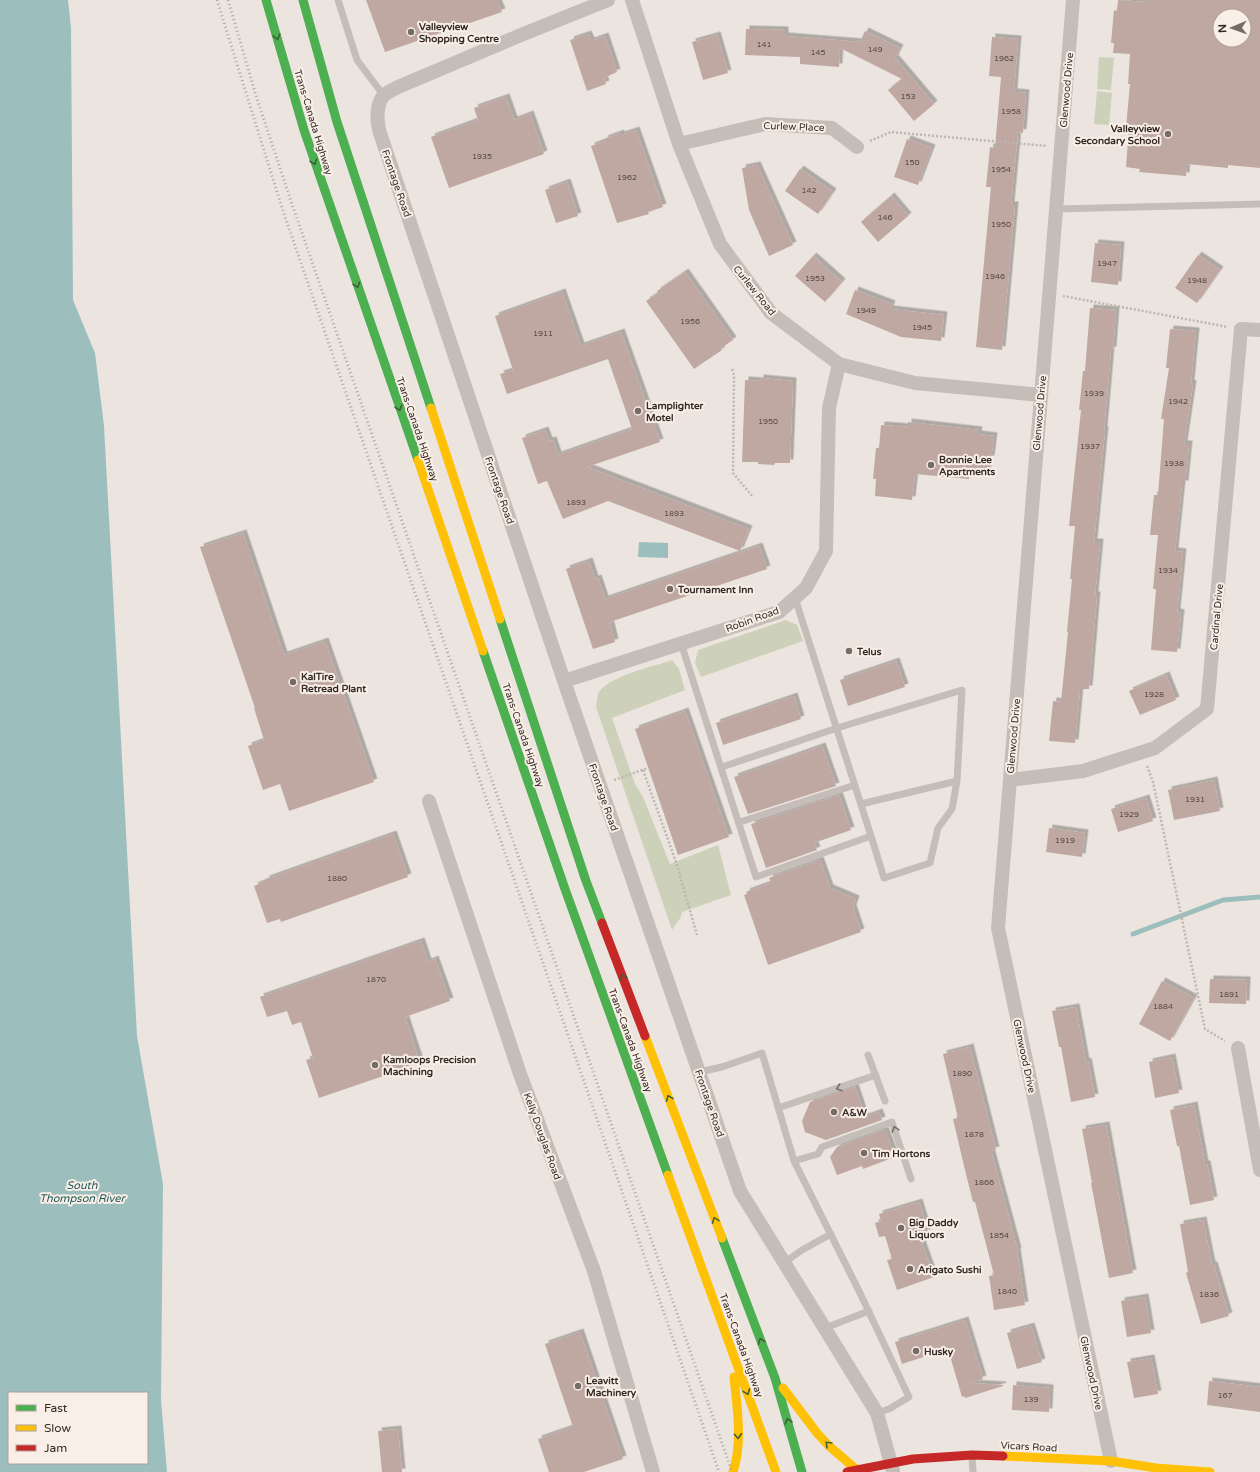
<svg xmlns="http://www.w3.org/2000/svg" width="1260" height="1472" viewBox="0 0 1260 1472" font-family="'Varela Round',sans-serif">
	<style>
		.green { fill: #ced1b9 }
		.water { fill: #9cbebc; fill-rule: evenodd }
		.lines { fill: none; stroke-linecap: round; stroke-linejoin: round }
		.stream { stroke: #9cbebc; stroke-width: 5 }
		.building { fill: #bfa8a1; fill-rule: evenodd; filter: url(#shadow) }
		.path { stroke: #bdb6b1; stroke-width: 2.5; stroke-dasharray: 2 2; stroke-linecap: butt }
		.lane { stroke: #c5bdb8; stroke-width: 7 }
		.street { stroke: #c5bdb8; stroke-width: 14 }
		.fast { stroke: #4caf50; stroke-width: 9 }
		.slow { stroke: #ffc107; stroke-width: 9 }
		.jam { stroke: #c62828; stroke-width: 9 }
		.rail { stroke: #aca6a3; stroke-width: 3; stroke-dasharray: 1 3; stroke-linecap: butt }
		.oneway { stroke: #3e5f37 }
		.oneway2 { stroke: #766c68 }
		.poi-dot { fill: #756b67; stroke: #f9efe6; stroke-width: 1.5 }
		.labels { text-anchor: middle; stroke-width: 4; stroke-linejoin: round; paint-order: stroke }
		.number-label { font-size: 8px; fill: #584a46 }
		.poi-label { font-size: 10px; font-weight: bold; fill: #352a27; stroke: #f9efe6; text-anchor: start }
		.street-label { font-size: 10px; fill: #352a27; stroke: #f9efe6 }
		.water-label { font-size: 11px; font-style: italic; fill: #1c5657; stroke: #f9efe6 }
	</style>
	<defs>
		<filter id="shadow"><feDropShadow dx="3.5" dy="-3.5" stdDeviation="0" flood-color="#0004"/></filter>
	</defs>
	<rect width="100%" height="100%" fill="#ece5df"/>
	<path class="green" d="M1099,57L1114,58L1111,90L1097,89Z
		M1097,91L1112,93L1109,125L1094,124Z
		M786,620L797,625L803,641L701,677L695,663L698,650Z
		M672,660L679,669L685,690L612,718L635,784L643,797L670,864L718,845L731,895L682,912L681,917L672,930L596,707C597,703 597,698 598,694C605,677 655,666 672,660Z"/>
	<path class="water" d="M0,0H68L71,28L73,300L95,353L104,426L137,1036L163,1184L161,1400L167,1472H0ZM9,1393H147V1463H9Z
		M639,542L668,543V558L638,557Z"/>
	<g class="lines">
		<path class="stream" d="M1133,934L1223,900L1260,897"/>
	</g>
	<path class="building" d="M366,0H497L502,12L385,52Z
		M1118,0L1145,2V0H1260V168L1228,165V168L1187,164L1186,176L1139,172L1140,169L1126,167L1129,127H1126L1130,84H1128L1130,54L1113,53L1114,43H1111L1114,10L1117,11ZM1220,16H1244V40H1220Z
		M746,29L785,30V36L860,42L865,31L900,48L895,58L934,104L914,121L888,90L902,79L840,48L839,67L800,64V57L745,55Z
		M588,34L591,41L605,36L617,72L604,78L606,84L587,91L570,40Z
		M717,35L728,73L703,80L692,42Z
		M992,37L1018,39L1014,92L1026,93L1023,133L1018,132L1011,205H1015L1002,350L976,347L991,187H986L990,147L995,148L1001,77L989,76Z
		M506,97L514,120L530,114L544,154L449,188L431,137L478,120L474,108Z
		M636,130L663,207L648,212L649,214L617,223L591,146L605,141L604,139L621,133V135Z
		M907,139L932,148L918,185L894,177Z
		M757,165L793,245L769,256L749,210L742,168Z
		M800,169L833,192L818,214L785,191Z
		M567,182L578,216L556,223L545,190Z
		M891,196L908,216L878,242L861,222Z
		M1095,243L1121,245L1118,285L1091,282Z
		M1198,255L1220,270L1197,303L1175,288Z
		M813,256L842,282L825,302L795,276Z
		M685,272L733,340L721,348L722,350L694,369L646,301L658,293L657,291Z
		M855,290L892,304L890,309L944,315L941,341L901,337L846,314Z
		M562,292L581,346L621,332L660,442L587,467L749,529L740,551L608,501L563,519L547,481L538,484L522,438L545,430L549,441L553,440L558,455L632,429L608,359L507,394L500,374L513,370L495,316Z
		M1090,308L1116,310L1113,350H1111L1104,430H1105L1094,542H1100L1095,595H1097L1089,689H1080L1075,743L1049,741L1053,701L1061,702L1068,632H1067L1072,579H1070L1075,526H1069L1081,410H1079L1083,371H1085Z
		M1170,329L1196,331L1191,383L1193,384L1184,444H1189L1185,484H1182L1175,551L1183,552L1177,612L1181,613L1177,652L1151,650L1156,589H1153L1158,535H1150L1154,495H1158L1164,419H1161L1169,368H1166Z
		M760,378L793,381L790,463H775L774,465L758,464V462H742L745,380L760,381Z
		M908,422L979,430L978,434L994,436L991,459H988L987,477L969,476V479L915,474L912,500L875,496L876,479H873L876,448H879L881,425L908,427Z
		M243,533L284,655L325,641L374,782L289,811L280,784L263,790L248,746L264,740L254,708H255L200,547Z
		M759,546L767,569L610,622L615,642L593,649L566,569L589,561L595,579L598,578L605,599Z
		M896,661L905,687L848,706L840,680Z
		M1166,675L1176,700L1140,715L1129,691Z
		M794,696L801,719L723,745L716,723Z
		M685,711L729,837L678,855L635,729Z
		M822,746L836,786L748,814L734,777Z
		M1214,780L1220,811L1174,820L1168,790Z
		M839,795L851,830L814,843L817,850L766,868L751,824Z
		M1146,798L1153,821L1118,832L1111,809Z
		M1049,828L1085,833L1082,857L1046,852Z
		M393,834L408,877L281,922L280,919L267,923L254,886L266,881V879Z
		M820,860L830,888L856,899L853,908L861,932L768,965L744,895L747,894L746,892L771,883L769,878Z
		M421,941L428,962L435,959L450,1001L405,1017L420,1062L391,1072L392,1073L319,1098L306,1060L313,1058L301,1022L292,1025L287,1011L267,1017L260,997Z
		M1210,979L1247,980L1246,1004L1209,1003Z
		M1162,981L1194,998L1170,1041L1139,1024Z
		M1076,1007L1086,1062L1088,1061L1095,1097L1071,1102L1061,1047H1059L1052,1011Z
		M970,1047L996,1150L991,1151L1018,1251H1017L1025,1305L994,1310L989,1276L994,1275L975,1202H973L965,1170L953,1119L958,1118L943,1054Z
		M1172,1057L1179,1093L1155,1098L1149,1062Z
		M855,1087L865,1117L879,1112L882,1120L826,1140L805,1132L802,1121L810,1102Z
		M1194,1105L1205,1164H1207L1214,1200L1190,1205L1179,1146H1177L1170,1110Z
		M1106,1125L1133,1273L1109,1278L1091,1183H1092L1082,1129Z
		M885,1130L895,1157L863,1169L862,1166L837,1175L830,1157L837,1147Z
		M919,1202L928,1232L919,1235L934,1277L897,1290L887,1260L892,1259L885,1236L879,1237L875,1223L881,1221L879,1214Z
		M1203,1220L1212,1265H1214L1229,1316L1201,1324L1186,1273L1188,1272L1180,1224Z
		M1145,1297L1151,1333L1127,1337L1121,1301Z
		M965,1320L983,1379L970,1383L1003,1385V1386L965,1398L964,1396L962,1397L948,1349L902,1364L895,1342Z
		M1031,1326L1042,1362L1017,1369L1007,1333Z
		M580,1332L623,1459L584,1472H549L538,1439L573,1427L545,1344Z
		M1151,1358L1158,1394L1134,1398L1127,1362Z
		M1209,1381L1260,1387V1412L1207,1405Z
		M1013,1385L1050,1388L1049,1412L1012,1410Z
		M398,1429L402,1472H382L378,1431Z"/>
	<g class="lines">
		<path class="path" d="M870,141L891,132L1047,146
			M1063,296L1228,327
			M732,369L734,375L733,473L753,497
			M1147,766L1153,782L1205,1029L1225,1041
			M643,770L676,862L697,935
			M614,780L648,768"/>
		<path class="lane" d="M338,0L357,60L384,96
			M1056,209L1260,204
			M681,643L756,877L871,836L795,598
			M722,767L837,728L962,690L957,781L861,804
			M740,822L855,785
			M871,836L884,878L930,863L938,828L952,809L957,781
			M868,1055L885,1101
			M699,1072L722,1067L762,1053L794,1161L860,1293L909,1397L889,1409L877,1413
			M778,1108L876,1075
			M794,1161L818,1154L822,1147L892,1122L911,1179
			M785,1262L802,1250L831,1234
			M825,1328L869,1311
			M972,1456L973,1472"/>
		<path class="street" d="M608,0L521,35L398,87C394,89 388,92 384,95C376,104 377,120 379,130L564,681L740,1191L877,1413L893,1471
			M632,0L679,144L720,244L771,313L839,364L915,383L1041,395
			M1073,0L998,928L1111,1461
			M679,144L765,124L832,128L857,147
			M564,681L779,612L806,588L826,551L829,408L839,364
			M1010,780L1083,771L1155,748L1207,709L1241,329L1260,330
			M429,801L520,1074L594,1271L653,1472
			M1238,1048L1260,1170"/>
		<path class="fast" d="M266,0L304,130L418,460
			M303,0L337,122L431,408
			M500,619L586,881L602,923
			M483,651L565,889L668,1175
			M722,1238L775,1378L802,1472"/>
		<path class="slow" d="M431,408L500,619
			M418,460L483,651
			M645,1036L722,1238
			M668,1175L776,1472
			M783,1388L817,1433L829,1446L857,1470L856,1472
			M1003,1456L1111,1461L1156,1468L1210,1472
			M733,1472C743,1442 737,1408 734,1377"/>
		<path class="jam" d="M602,923L645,1036
			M847,1472L913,1459L972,1455L1003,1456"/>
		<path class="rail" d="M217,0L283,211L719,1472
			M228,0L257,99L293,207L732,1472"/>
	</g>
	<defs><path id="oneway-chevron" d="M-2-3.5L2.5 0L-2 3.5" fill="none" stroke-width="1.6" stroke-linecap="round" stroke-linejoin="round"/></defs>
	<g class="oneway">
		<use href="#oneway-chevron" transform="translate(277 37) rotate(74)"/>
		<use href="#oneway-chevron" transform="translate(314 162) rotate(71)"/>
		<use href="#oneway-chevron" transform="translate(357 285) rotate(71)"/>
		<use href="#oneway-chevron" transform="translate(399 408) rotate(71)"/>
		<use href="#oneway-chevron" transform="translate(623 977) rotate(-111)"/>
		<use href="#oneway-chevron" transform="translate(669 1098) rotate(-111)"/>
		<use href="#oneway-chevron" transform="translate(715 1220) rotate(-111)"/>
		<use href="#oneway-chevron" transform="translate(761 1341) rotate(-111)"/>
		<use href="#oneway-chevron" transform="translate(747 1392) rotate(69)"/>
		<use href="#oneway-chevron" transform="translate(788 1421) rotate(-106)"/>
		<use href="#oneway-chevron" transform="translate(738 1436) rotate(86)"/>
		<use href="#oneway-chevron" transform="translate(828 1444) rotate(-135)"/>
	</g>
	<g class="oneway2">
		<use href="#oneway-chevron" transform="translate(839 1088) rotate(161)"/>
		<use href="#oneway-chevron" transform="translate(895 1129) rotate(-108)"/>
	</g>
	<g class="poi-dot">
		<circle cx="411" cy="32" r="4"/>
		<circle cx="1168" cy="134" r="4"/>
		<circle cx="638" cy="411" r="4"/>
		<circle cx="931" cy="465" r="4"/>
		<circle cx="670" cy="589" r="4"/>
		<circle cx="849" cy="651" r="4"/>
		<circle cx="293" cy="682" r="4"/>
		<circle cx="375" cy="1065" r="4"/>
		<circle cx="834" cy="1112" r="4"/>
		<circle cx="864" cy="1153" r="4"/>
		<circle cx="901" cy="1228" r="4"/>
		<circle cx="910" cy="1269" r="4"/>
		<circle cx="916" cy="1351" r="4"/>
		<circle cx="578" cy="1386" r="4"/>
	</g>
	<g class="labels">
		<g class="number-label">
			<text x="764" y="47">141</text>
			<text x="875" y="52">149</text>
			<text x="818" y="55">145</text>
			<text x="1004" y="61">1962</text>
			<text x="908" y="99">153</text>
			<text x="1011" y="114">1958</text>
			<text x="482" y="159">1935</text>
			<text x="912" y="165">150</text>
			<text x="1001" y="172">1954</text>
			<text x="627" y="180">1962</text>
			<text x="809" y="193">142</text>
			<text x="885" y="220">146</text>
			<text x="1001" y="227">1950</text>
			<text x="1107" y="266">1947</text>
			<text x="995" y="279">1946</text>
			<text x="815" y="281">1953</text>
			<text x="1197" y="283">1948</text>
			<text x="866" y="313">1949</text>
			<text x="690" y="324">1956</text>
			<text x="922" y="330">1945</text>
			<text x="543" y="336">1911</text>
			<text x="1094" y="396">1939</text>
			<text x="1178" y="404">1942</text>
			<text x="768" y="424">1950</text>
			<text x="1090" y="449">1937</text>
			<text x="1174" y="466">1938</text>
			<text x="576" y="505">1893</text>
			<text x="674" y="516">1893</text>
			<text x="1168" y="573">1934</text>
			<text x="1154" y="697">1928</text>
			<text x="1195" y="802">1931</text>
			<text x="1129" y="817">1929</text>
			<text x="1065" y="843">1919</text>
			<text x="337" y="881">1880</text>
			<text x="376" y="982">1870</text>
			<text x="1229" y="997">1891</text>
			<text x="1163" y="1009">1884</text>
			<text x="962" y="1076">1890</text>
			<text x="974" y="1137">1878</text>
			<text x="984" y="1185">1866</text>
			<text x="999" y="1238">1854</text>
			<text x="1007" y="1294">1840</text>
			<text x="1209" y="1297">1836</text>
			<text x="1225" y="1398">167</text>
			<text x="1031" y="1402">139</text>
		</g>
		<g class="poi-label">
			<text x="419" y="30">Valleyview<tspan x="419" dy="12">Shopping Centre</tspan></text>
			<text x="1160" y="132" text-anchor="end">Valleyview<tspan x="1160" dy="12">Secondary School</tspan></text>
			<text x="646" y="409">Lamplighter<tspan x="646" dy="12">Motel</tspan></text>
			<text x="939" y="463">Bonnie Lee<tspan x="939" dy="12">Apartments</tspan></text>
			<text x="678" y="593">Tournament Inn</text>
			<text x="857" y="655">Telus</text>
			<text x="301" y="680">KalTire<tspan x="301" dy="12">Retread Plant</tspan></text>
			<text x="383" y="1063">Kamloops Precision<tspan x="383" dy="12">Machining</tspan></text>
			<text x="842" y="1116">A&amp;W</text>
			<text x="872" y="1157">Tim Hortons</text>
			<text x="909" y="1226">Big Daddy<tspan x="909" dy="12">Liquors</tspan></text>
			<text x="918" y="1273">Arigato Sushi</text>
			<text x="924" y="1355">Husky</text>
			<text x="586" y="1384">Leavitt<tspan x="586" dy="12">Machinery</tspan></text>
		</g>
		<g class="street-label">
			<text transform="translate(1066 90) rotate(-85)" y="4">Glenwood Drive</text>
			<text transform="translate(314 122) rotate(73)" y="4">Trans-Canada Highway</text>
			<text transform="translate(794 126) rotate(2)" y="4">Curlew Place</text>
			<text transform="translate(397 183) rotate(71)" y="4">Frontage Road</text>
			<text transform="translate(755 290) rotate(51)" y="4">Curlew Road</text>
			<text transform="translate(1039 413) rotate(-85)" y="4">Glenwood Drive</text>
			<text transform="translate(418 429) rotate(71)" y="4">Trans-Canada Highway</text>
			<text transform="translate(500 490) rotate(71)" y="4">Frontage Road</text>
			<text transform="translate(1216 617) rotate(-85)" y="4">Cardinal Drive</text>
			<text transform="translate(752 619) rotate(-20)" y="4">Robin Road</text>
			<text transform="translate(524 735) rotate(71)" y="4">Trans-Canada Highway</text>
			<text transform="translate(1013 736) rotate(-85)" y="4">Glenwood Drive</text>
			<text transform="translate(604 797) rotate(71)" y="4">Frontage Road</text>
			<text transform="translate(631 1040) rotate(70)" y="4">Trans-Canada Highway</text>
			<text transform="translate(1025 1056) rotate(78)" y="4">Glenwood Drive</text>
			<text transform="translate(710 1103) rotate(71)" y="4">Frontage Road</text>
			<text transform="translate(543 1136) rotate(70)" y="4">Kelly Douglas Road</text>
			<text transform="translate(742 1345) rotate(70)" y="4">Trans-Canada Highway</text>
			<text transform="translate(1092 1373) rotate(78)" y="4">Glenwood Drive</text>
			<text transform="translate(1029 1446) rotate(3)" y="4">Vicars Road</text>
		</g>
		<g class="water-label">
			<text x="82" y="1189">South<tspan x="82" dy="13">Thompson River</tspan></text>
		</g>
	</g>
	<rect x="8" y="1392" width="140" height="72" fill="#f9efe6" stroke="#aba09a"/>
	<rect x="16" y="1405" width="20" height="6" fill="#4caf50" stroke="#aba09a"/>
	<text x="44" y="1412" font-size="12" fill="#352a27">Fast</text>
	<rect x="16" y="1425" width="20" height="6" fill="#ffc107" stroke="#aba09a"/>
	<text x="44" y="1432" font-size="12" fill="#352a27">Slow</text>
	<rect x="16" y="1445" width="20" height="6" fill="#c62828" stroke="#aba09a"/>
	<text x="44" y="1452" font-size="12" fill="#352a27">Jam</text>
	<g transform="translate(1232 28) rotate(268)"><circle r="19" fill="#f9efe6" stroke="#aba09a"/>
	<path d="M0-3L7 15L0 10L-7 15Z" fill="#756b67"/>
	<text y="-6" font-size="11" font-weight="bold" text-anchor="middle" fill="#352a27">N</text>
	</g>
</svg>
